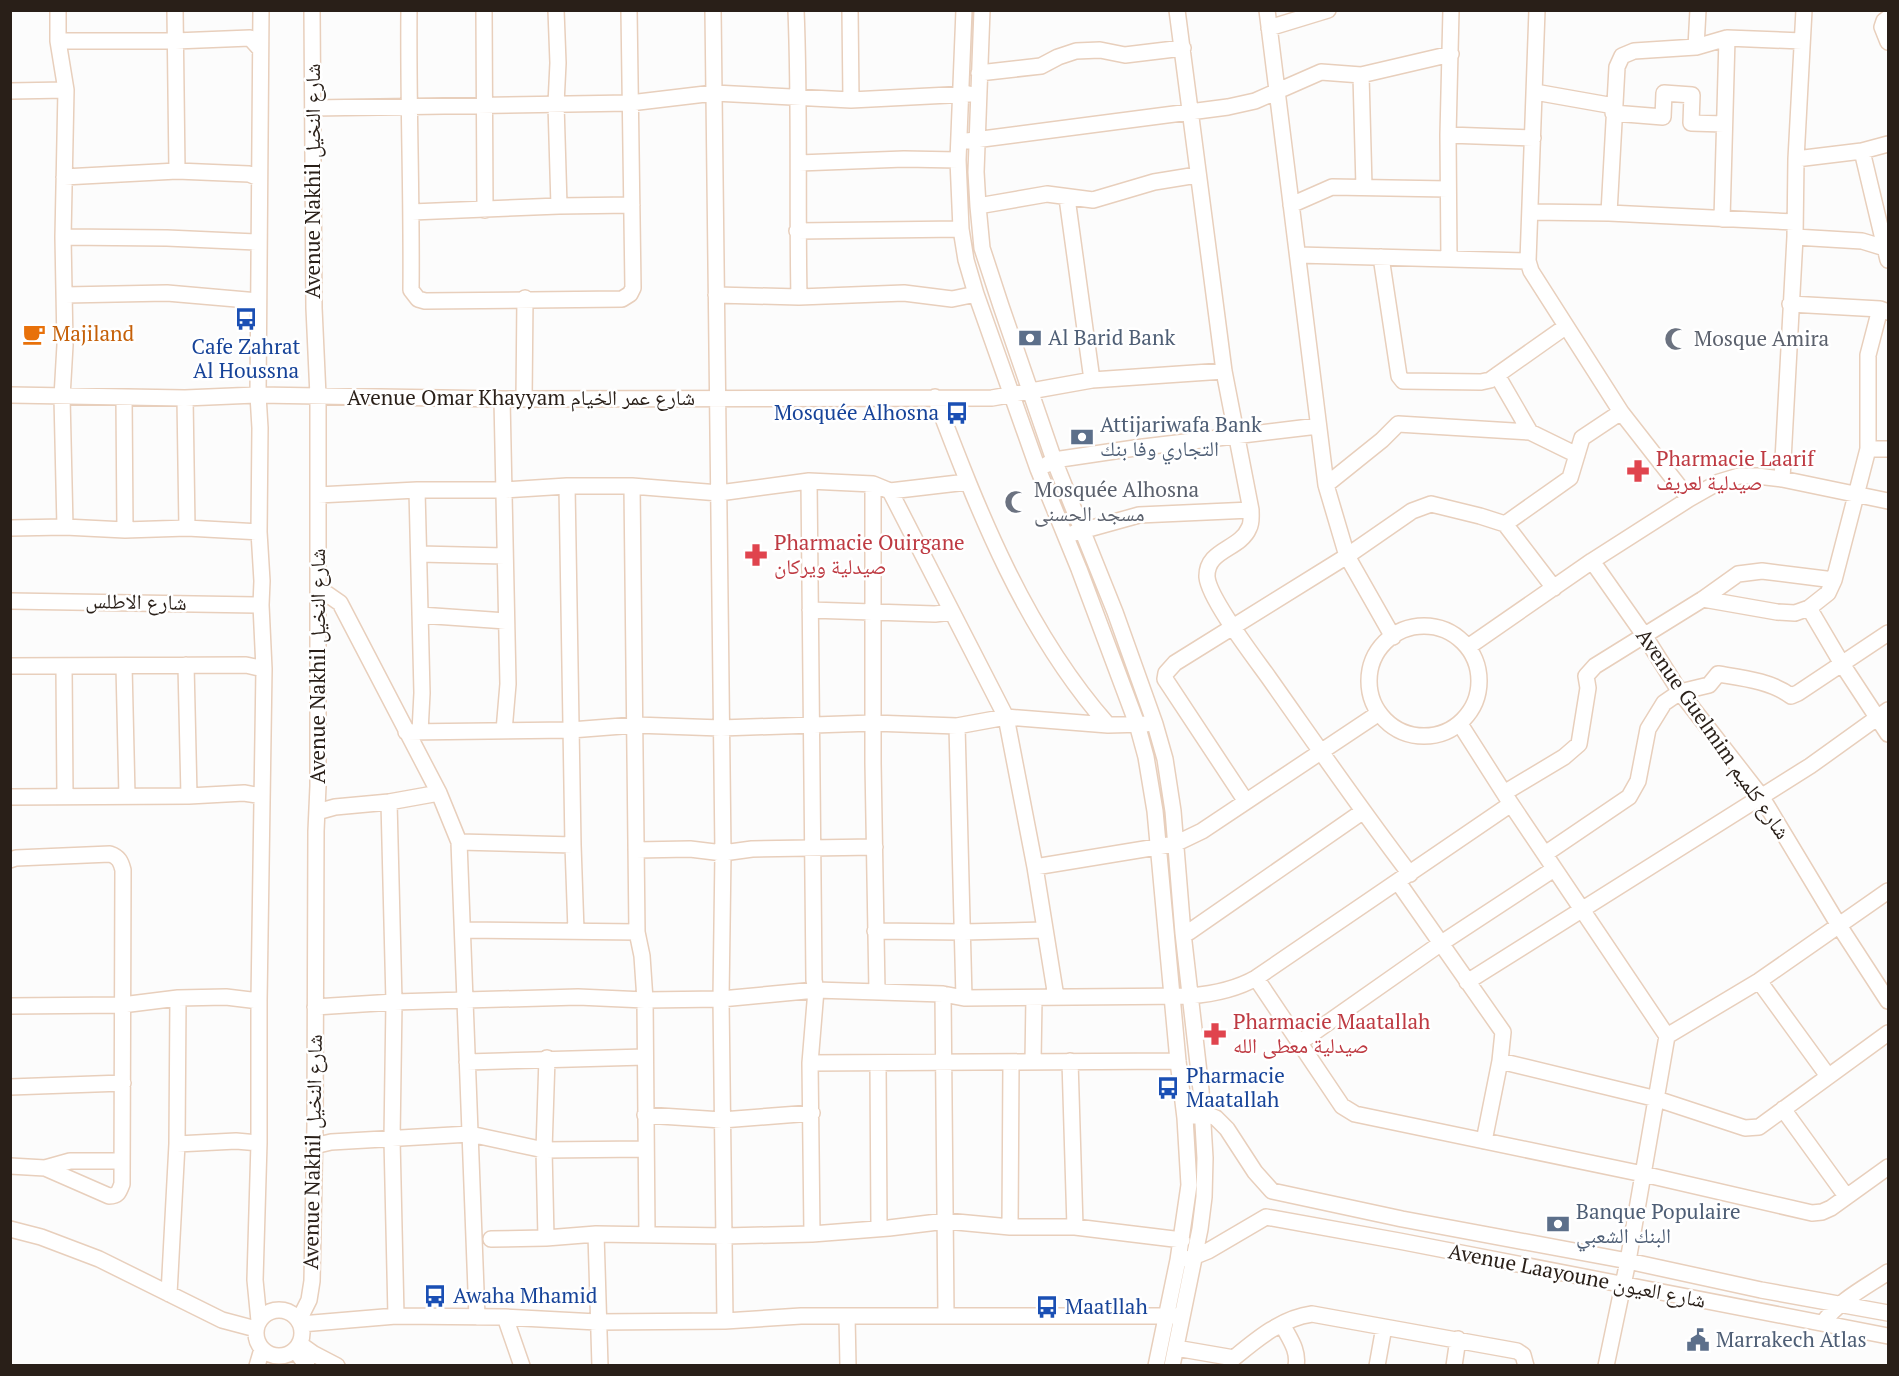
<svg xmlns="http://www.w3.org/2000/svg" width="1899" height="1376" viewBox="0 0 1899 1376" font-family="'PT Serif','Noto Naskh Arabic',serif">
	<style>
		.lines { fill: none; stroke-linecap: round; stroke-linejoin: round }
		.minor-casing { stroke: #e8cfbc; stroke-width: 18 }
		.minor { stroke: #fff; stroke-width: 15 }
		.labels { text-anchor: middle; stroke-width: 5; stroke-linejoin: round; paint-order: stroke }
		.street-label { font-size: 21px; fill: #291f18; stroke: #fff }
		.food-label { font-size: 21px; fill: #c56008; stroke: #fff; text-anchor: start }
		.service-label { font-size: 21px; fill: #4e5e75; stroke: #fff; text-anchor: start }
		.worship-label { font-size: 21px; fill: #5b616d; stroke: #fff; text-anchor: start }
		.transit-label { font-size: 21px; fill: #164399; stroke: #fff; text-anchor: start }
		.health-label { font-size: 21px; fill: #be3a42; stroke: #fff; text-anchor: start }
	</style>
	<rect width="100%" height="100%" fill="#fcfcfc"/>
	<g class="lines">
		<g class="minor-casing">
			<path id="minor" d="M58,10V41L66,90L63,237L65,345L62,397L65,527
				M175,10L177,171
				M409,10C408,104 412,197 411,290L418,299L425,301L622,299L630,294L633,288L629,10
				M484,10L485,210
				M556,10L558,63L556,104L559,206
				M713,10L723,853L721,999L725,1321
				M796,10C800,106 797,202 799,297
				M850,10L851,100
				M964,10L958,160L961,229L966,260L976,294L1038,469L1079,569L1137,724L1146,757L1155,811L1178,1061L1185,1118L1189,1185L1178,1260L1156,1366
				M982,10L976,172L978,206L982,248L1001,306L1054,460L1115,612L1155,724L1165,759L1173,811L1183,933L1201,1090L1205,1158L1204,1197L1200,1229L1172,1366
				M1177,10L1224,371L1251,510C1251,516 1252,523 1249,528C1240,550 1206,549 1207,577C1209,599 1254,657 1269,678C1315,743 1361,810 1410,874
				M1267,10L1326,485L1347,556L1393,637
				M1537,10L1528,261L1531,271L1621,412L1689,499
				M1888,18L1884,21L1882,27L1888,42
				M1269,28L1328,10
				M58,41H175L250,38L260,49
				M1696,47L1698,10
				M979,73L1041,66L1058,57L1076,51L1100,50L1125,55L1183,48
				M1361,75L1364,187
				M10,91L66,90
				M1535,92L1614,106
				M313,108L630,103L714,93L851,100L969,94
				M1613,113L1663,117L1664,93L1692,95L1691,123L1724,124
				M1448,135L1533,138
				M967,141L1228,107L1255,101L1321,72L1361,75L1451,54
				M1862,151L1888,260
				M1796,159L1862,151L1888,144
				M799,163L904,159L958,160
				M64,177L177,171L249,174L259,178
				M1067,198L1092,380
				M1291,205L1332,187L1448,189
				M978,206L1047,194L1093,200L1154,182L1197,175
				M412,212L559,206L632,205
				M1530,212L1609,213L1794,222
				M1609,213L1617,67L1622,56L1634,51L1696,47L1727,38L1802,41
				M1722,219L1727,38
				M797,231L961,229
				M63,237L167,238L258,242
				M1795,237L1862,241L1885,248L1888,246
				M1298,255L1528,261
				M1381,257L1399,376L1403,381L1481,382L1490,380L1565,327
				M1449,259L1448,135L1451,10
				M65,295L167,293L258,301
				M716,295L799,297L904,293L952,299L976,294
				M1790,304L1880,309L1888,312
				M1497,375L1530,432
				M10,395L185,398L258,395L502,399L992,398L1092,380L1224,371
				M124,397L125,530
				M935,397C979,513 1025,631 1108,725
				M185,398L187,528
				M502,399L508,684L504,731
				M524,399L525,298
				M1868,449H1888
				M1046,465L1054,460L1135,448L1318,426
				M1782,479L1795,237L1796,159L1804,10
				M809,481L814,980L816,990L810,1063L812,1234
				M873,484V763L877,991
				M1326,485L1382,440L1398,424L1530,432L1577,455
				M567,486L573,845L576,931
				M632,486L637,932L642,956L645,1000L647,1234
				M417,490L422,693L420,732
				M890,491L1006,717L1035,867L1056,997
				M318,495L417,490H505L567,486H632L719,493L809,481L873,484L890,491L967,482
				M1505,524L1570,478L1582,438L1621,412
				M10,528L65,527L125,530L187,528L259,532
				M1074,533L1139,515L1251,510
				M419,554L505,556
				M1592,561L1644,635L1680,692L1761,796L1838,924L1888,1001
				M1834,580L1828,593L1809,608L1842,664L1888,734
				M319,597L327,594L340,603L439,793L459,842L477,1317
				M1703,599L1777,612L1795,613L1809,608
				M10,601L261,605
				M810,610L935,614L951,612
				M420,615L506,621
				M1369 681a55 55 0 1 1 110 0a55 55 0 1 1-110 0Z
				M1468,647L1592,561L1689,499L1719,482L1739,476H1757L1782,479L1888,501
				M186,665L189,796
				M10,666L246,665L264,669
				M124,666L127,796
				M64,667L65,797
				M1460,724L1511,804L1667,1036L1628,1261L1606,1366
				M957,726L964,998
				M406,732L571,730L635,725L721,728L873,723L957,726L1006,717L1108,725L1146,724
				M1504,793L1564,757L1579,744L1588,688L1586,676L1595,666L1703,599L1738,574L1762,571L1834,580L1868,449V355L1880,309
				M10,797L189,796L244,793L262,796
				M1245,800L1165,679L1166,673L1175,663L1347,556L1412,511L1431,504L1480,516L1505,524L1554,588
				M389,802L394,1002L392,1139L396,1316
				M317,812L335,807L389,802L439,793
				M459,842L573,845
				M636,850L690,849L723,853L752,849L875,847
				M1545,854L1629,797L1638,781L1648,729L1664,703L1680,692L1709,685L1718,674C1742,678 1771,681 1791,696L1798,693L1888,633
				M10,860L16,858L110,854C119,857 121,862 123,870L122,1184C119,1192 118,1196 109,1196L45,1168L10,1166
				M1035,867L1175,844L1202,831L1379,713
				M1398,882L1503,1032L1500,1061L1484,1141
				M463,930L637,932
				M875,931L963,932L1044,930
				M1183,933L1189,932L1362,812
				M1256,978L1342,1106L1355,1114L1643,1174L1812,1213L1822,1212L1831,1208L1888,1167
				M1759,981L1828,1076
				M1467,982L1810,766L1888,710
				M943,994L946,1315
				M10,1006L122,1005L178,998L226,997L259,1001
				M315,1007L394,1002L578,997L645,1000L721,999L816,990L943,994L964,998L1190,996C1213,994 1235,990 1256,978L1511,804
				M1667,1036L1759,981L1888,891
				M1299,1043L1440,944L1554,869
				M1070,1061L1075,1227
				M1500,1061L1657,1099L1745,1128L1759,1127L1888,1033
				M467,1062L645,1057
				M1033,1062L1034,998
				M810,1063L1178,1061
				M878,1063L879,1228
				M10,1087L123,1083
				M1783,1109L1846,1196
				M645,1115L722,1120L812,1113
				M1194,1116L1207,1114L1216,1118L1227,1129L1255,1172L1272,1191L1402,1219L1628,1261L1761,1290L1888,1313
				M177,1144L236,1141L259,1143
				M314,1146L331,1142L470,1134L544,1150L645,1149
				M45,1168L70,1161H122
				M1010,1227L1011,1062
				M10,1229L41,1237L99,1259L222,1320L256,1329
				M596,1234L600,1366
				M546,1238L544,1150L547,1058
				M491,1239L546,1238L596,1234L725,1236L812,1234L889,1228L946,1221L1010,1227H1075L1182,1240
				M1188,1259L1208,1251L1266,1217L1399,1241L1888,1336
				M169,1294L177,1144L178,998
				M256 1333a23 23 0 1 1 46 0a23 23 0 1 1-46 0Z
				M847,1316L848,1366
				M505,1317L522,1366
				M299,1320L309,1300L312,1281L315,1125L316,831L318,786V396L314,308L312,10
				M259,1321L255,1280L259,1143V1001L264,669L261,605L262,581L259,532L260,428L258,395L261,10
				M1823,1323C1838,1301 1866,1287 1888,1272
				M301,1324L396,1316L505,1317L597,1322L725,1321L801,1316H1176
				M1282,1324C1289,1338 1299,1350 1296,1366
				M300,1344L314,1354L337,1366
				M1176,1348L1234,1358C1257,1339 1282,1318 1312,1314L1517,1351L1523,1355L1526,1366
				M295,1350L307,1366
				M257,1366L262,1349
				M1377,1366L1384,1327
				M1454,1366L1458,1339"/>
		</g>
		<use href="#minor" class="minor"/>
	</g>
	<defs>
		<g id="bus-bare" transform="scale(1.8)"><path d="M-5-6H5V4H4V6H2V4H-2V6H-4V4H-5ZM-3.5-4V0h7V-4ZM-3.5 1.2v1.5H-2V1.2ZM2 1.2v1.5H3.5V1.2Z" fill="#1a4fb4" stroke="#fff" stroke-width="2.5" paint-order="stroke"/></g>
		<g id="cafe-bare" transform="scale(1.8)"><path d="M-5.5-4.5H6V0H3Q3 3.5 0 3.5H-2.5Q-5.5 3.5-5.5 0ZM3-3.2v2h1.7v-2ZM-6 4.5H4V6H-6Z" fill="#e8710a" stroke="#fff" stroke-width="2.5" paint-order="stroke"/></g>
		<g id="bank-bare" transform="scale(1.8)"><path d="M-6-4H6V4H-6ZM0-2.3a2.3 2.3 0 1 0 0 4.6a2.3 2.3 0 1 0 0-4.6Z" fill="#5c6f8a" stroke="#fff" stroke-width="2.5" paint-order="stroke"/></g>
		<g id="mosque-bare" transform="scale(1.8)"><path d="M3.5-4.9A6 6 0 1 0 3.5 4.9A5 5 0 1 1 3.5-4.9Z" fill="#6b7280" stroke="#fff" stroke-width="2.5" paint-order="stroke"/></g>
		<g id="pharmacy-bare" transform="scale(1.8)"><path d="M-2-6h4v4h4v4h-4v4h-4v-4h-4v-4h4Z" fill="#e0444e" stroke="#fff" stroke-width="2.5" paint-order="stroke"/></g>
		<g id="civic-bare" transform="scale(1.8)"><path d="M-.6-6.5H3V-4.5H.6V-3L4-1V1h2V6H-6V1h2V-1L-.6-3ZM-1.2 2.5V6h2.4V2.5Z" fill="#5c6f8a" stroke="#fff" stroke-width="2.5" paint-order="stroke"/></g>
	</defs>
	<g fill-rule="evenodd">
		<use href="#bus-bare" x="246" y="319"/>
		<use href="#cafe-bare" x="34" y="334"/>
		<use href="#bank-bare" x="1030" y="338"/>
		<use href="#mosque-bare" x="1676" y="339"/>
		<use href="#bus-bare" x="957" y="413"/>
		<use href="#bank-bare" x="1082" y="437"/>
		<use href="#pharmacy-bare" x="1638" y="471"/>
		<use href="#mosque-bare" x="1016" y="502"/>
		<use href="#pharmacy-bare" x="756" y="555"/>
		<use href="#pharmacy-bare" x="1215" y="1034"/>
		<use href="#bus-bare" x="1168" y="1088"/>
		<use href="#bank-bare" x="1558" y="1224"/>
		<use href="#bus-bare" x="435" y="1296"/>
		<use href="#bus-bare" x="1047" y="1307"/>
		<use href="#civic-bare" x="1698" y="1340"/>
	</g>
	<g class="labels">
		<g class="street-label">
			<text transform="translate(313 181) rotate(-90)" y="7">Avenue Nakhil شارع النخيل</text>
			<text x="521" y="405">Avenue Omar Khayyam شارع عمر الخيام</text>
			<text transform="translate(136 602) rotate(1)" y="7">شارع الاطلس</text>
			<text transform="translate(318 666) rotate(-90)" y="7">Avenue Nakhil شارع النخيل</text>
			<text transform="translate(1713 734) rotate(55)" y="7">Avenue Guelmim شارع كلميم</text>
			<text transform="translate(313 1152) rotate(-89)" y="7">Avenue Nakhil شارع النخيل</text>
			<text transform="translate(1577 1276) rotate(11)" y="7">Avenue Laayoune شارع العيون</text>
		</g>
		<g class="food-label">
			<text x="52" y="341">Majiland</text>
		</g>
		<g class="service-label">
			<text x="1048" y="345">Al Barid Bank</text>
			<text x="1100" y="432">Attijariwafa Bank<tspan x="1100" dy="24">التجاري وفا بنك</tspan></text>
			<text x="1576" y="1219">Banque Populaire<tspan x="1576" dy="24">البنك الشعبي</tspan></text>
			<text x="1716" y="1347">Marrakech Atlas</text>
		</g>
		<g class="worship-label">
			<text x="1694" y="346">Mosque Amira</text>
			<text x="1034" y="497">Mosquée Alhosna<tspan x="1034" dy="24">مسجد الحسنى</tspan></text>
		</g>
		<g class="transit-label">
			<text x="246" y="354" text-anchor="middle">Cafe Zahrat<tspan x="246" dy="24">Al Houssna</tspan></text>
			<text x="939" y="420" text-anchor="end">Mosquée Alhosna</text>
			<text x="1186" y="1083">Pharmacie<tspan x="1186" dy="24">Maatallah</tspan></text>
			<text x="453" y="1303">Awaha Mhamid</text>
			<text x="1065" y="1314">Maatllah</text>
		</g>
		<g class="health-label">
			<text x="1656" y="466">Pharmacie Laarif<tspan x="1656" dy="24">صيدلية لعريف</tspan></text>
			<text x="774" y="550">Pharmacie Ouirgane<tspan x="774" dy="24">صيدلية ويركان</tspan></text>
			<text x="1233" y="1029">Pharmacie Maatallah<tspan x="1233" dy="24">صيدلية معطى الله</tspan></text>
		</g>
	</g>
	<rect width="1899" height="1376" fill="none" stroke="#291f18" stroke-width="24"/>
</svg>
